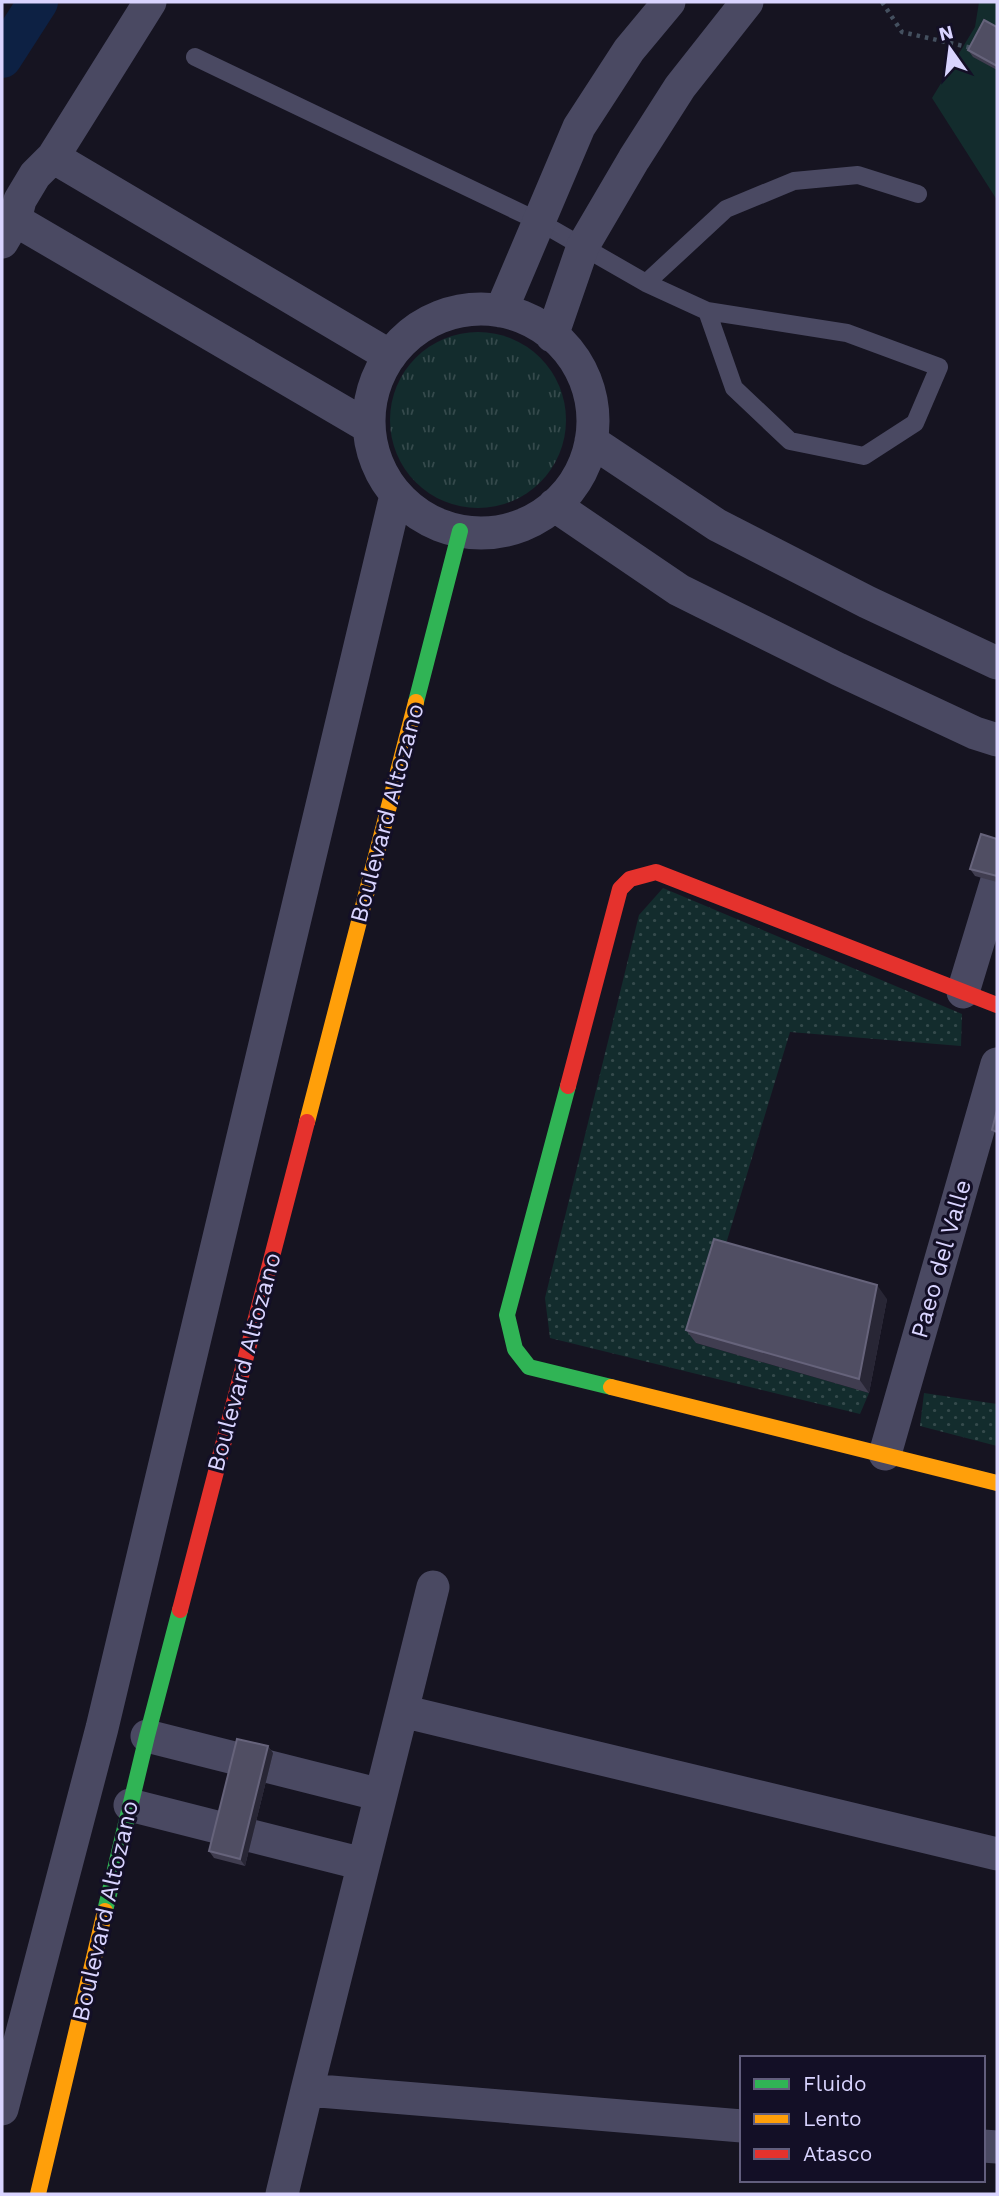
<svg xmlns="http://www.w3.org/2000/svg" width="999" height="2196" viewBox="0 0 999 2196" font-family="'Work Sans',sans-serif">
	<style>
		.grass { fill: url(#grass-tufts) }
		.park { fill: #132c2d }
		.garden { fill: url(#garden-dots) }
		.lines { fill: none; stroke-linecap: round; stroke-linejoin: round }
		.canal { stroke: #0d2144; stroke-width: 40 }
		.path { stroke: #44505f; stroke-width: 4.5; stroke-dasharray: 3.5 5; stroke-linecap: butt }
		.lane { stroke: #4a4962; stroke-width: 18 }
		.street { stroke: #4a4962; stroke-width: 33 }
		.fast { stroke: #30b455; stroke-width: 16 }
		.slow { stroke: #ff9f0a; stroke-width: 16 }
		.jam { stroke: #e5322d; stroke-width: 16 }
		.wall { fill: #403d50 }
		.shaded-wall { fill: #282635 }
		.building { fill: #504e63; stroke: #66637b; stroke-width: 2 }
		.labels { text-anchor: middle; stroke-width: 6; stroke-linejoin: round; paint-order: stroke }
		.street-label { font-size: 24px; fill: #d9d4ff; stroke: #130f26 }
	</style>
	<defs>
		<pattern id="grass-tufts" width="24" height="20" patternUnits="userSpaceOnUse" patternTransform="scale(1.75)"><rect width="24" height="20" fill="#132c2d"/><path d="M3 7l-1-3M5 7V3M7 7l1-3M15 17l-1-3M17 17v-4M19 17l1-3" fill="none" stroke="#354a4c"/></pattern>
		<pattern id="garden-dots" width="8" height="8" patternUnits="userSpaceOnUse" patternTransform="scale(1.75)"><rect width="8" height="8" fill="#132c2d"/><path d="M2 2h.1M6 6h.1" fill="none" stroke="#354a4c" stroke-width="1.8" stroke-linecap="round"/></pattern>
	</defs>
	<rect width="100%" height="100%" fill="#161421"/>
	<path class="grass" d="M390 420a88 88 0 1 1 176 0a88 88 0 1 1-176 0Z"/>
	<path class="park" d="M979,2H997V200L932,98L975,27Z"/>
	<path class="garden" d="M663,888L962,1014L961,1046L790,1032L696,1343L869,1393L860,1414L550,1338L545,1298L639,915Z
		M924,1393L997,1404V1446L920,1426Z"/>
	<g class="lines">
		<path class="canal" d="M2,58L38,2"/>
		<path class="path" d="M882,2L902,32L972,48"/>
		<path class="lane" d="M195,57L538,221L646,283L707,311L847,333L939,367L915,423L864,456L790,441L734,388L707,311
			M646,283L726,209L794,181L858,175L918,194"/>
		<path class="street" d="M53,157L390,356
			M15,220L369,427
			M2,242L15,220L20,200L35,175L53,157L150,2
			M369 421a112 112 0 1 1 224 0a112 112 0 1 1-224 0Z
			M501,311L579,127L629,50L669,2
			M552,336L583,246L634,159L680,87L747,2
			M591,441L717,525L867,602L997,663
			M554,505L679,590L838,669L975,733L997,740
			M963,992L997,880
			M885,1454L997,1064
			M402,1711L433,1587
			M147,1736L381,1795
			M130,1805L363,1864
			M307,2090L742,2126
			M2,2109L102,1728L396,495
			M983,2146L997,2147
			M282,2194L307,2090L402,1711L997,1854"/>
		<path class="fast" d="M416,702L460,531
			M568,1086L507,1315L515,1349L529,1367L611,1387
			M105,1911L147,1736L180,1610"/>
		<path class="slow" d="M307,1122L416,702
			M611,1387L997,1483
			M38,2194L105,1911"/>
		<path class="jam" d="M568,1086L620,889L630,879L656,872L997,1005
			M180,1610L307,1122"/>
	</g>
	<path class="wall" d="M997,27V70L973,57L968,50Z
		M997,839V882L975,876L970,869Z
		M887,1299L869,1393L696,1343L686,1330Z
		M268,1746L273,1753L245,1866L214,1858L209,1851Z"/>
	<path class="shaded-wall" d="M877,1285L887,1299L869,1393L859,1379Z
		M268,1746L273,1753L245,1866L240,1859Z"/>
	<path class="building" d="M984,20L997,27V66L968,50Z
		M981,834L997,839V876L970,869Z
		M997,1110V1132L992,1130Z
		M714,1239L877,1285L859,1379L686,1330Z
		M237,1739L268,1746L240,1859L209,1851Z"/>
	<g class="labels">
		<g class="street-label">
			<text transform="translate(387 813) rotate(-75)" y="8">Boulevard Altozano</text>
			<text transform="translate(941 1259) rotate(-74)" y="8">Paeo del Valle</text>
			<text transform="translate(244 1362) rotate(-75)" y="8">Boulevard Altozano</text>
			<text transform="translate(105 1911) rotate(-77)" y="8">Boulevard Altozano</text>
		</g>
	</g>
	<rect width="999" height="2196" fill="none" stroke="#d9d4ff" stroke-width="7"/>
	<rect x="740" y="2056" width="245" height="126" fill="#130f26" stroke="#625e7d" stroke-width="2"/>
	<rect x="754" y="2079" width="35" height="10" fill="#30b455" stroke="#625e7d" stroke-width="2"/>
	<text x="803" y="2091" font-size="21" fill="#d9d4ff">Fluido</text>
	<rect x="754" y="2114" width="35" height="10" fill="#ff9f0a" stroke="#625e7d" stroke-width="2"/>
	<text x="803" y="2126" font-size="21" fill="#d9d4ff">Lento</text>
	<rect x="754" y="2149" width="35" height="10" fill="#e5322d" stroke="#625e7d" stroke-width="2"/>
	<text x="803" y="2161" font-size="21" fill="#d9d4ff">Atasco</text>
	<g transform="translate(950 49) rotate(346)" stroke="#130f26" stroke-width="5" paint-order="stroke">
	<path d="M0-5L12 26L0 18L-12 26Z" fill="#d9d4ff"/>
	<text y="-10" font-size="19" font-weight="bold" text-anchor="middle" fill="#d9d4ff">N</text>
	</g>
</svg>
